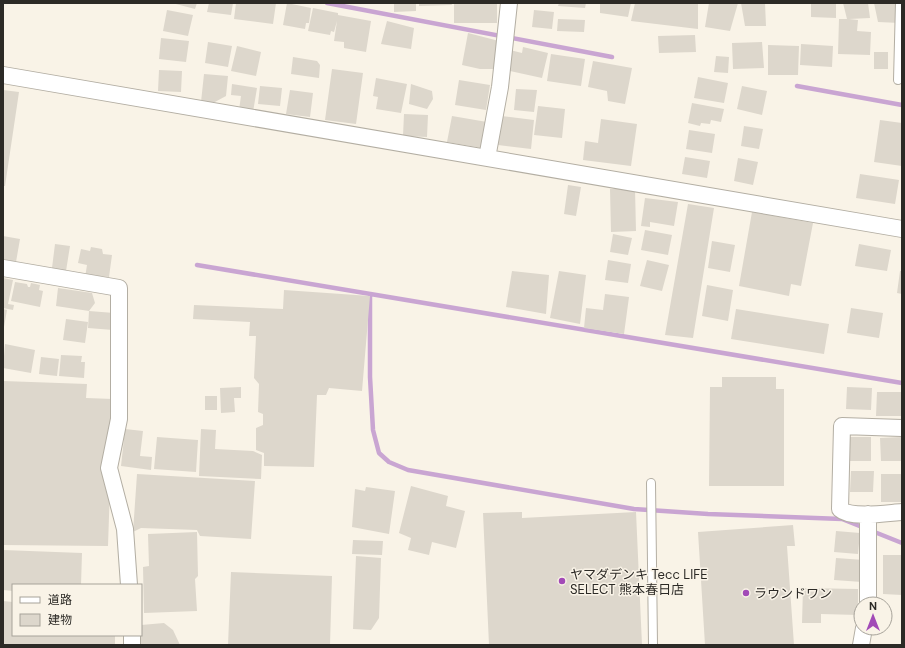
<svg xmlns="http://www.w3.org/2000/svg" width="905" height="648" viewBox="0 0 905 648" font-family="'DM Sans','Noto Sans JP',sans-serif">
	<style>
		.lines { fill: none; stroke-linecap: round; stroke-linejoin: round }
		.stream { stroke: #c9a5d2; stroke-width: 4.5 }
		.building { fill: #ddd7cc }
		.service-casing { stroke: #b3aea3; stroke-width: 10 }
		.minor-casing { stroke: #b3aea3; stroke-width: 18 }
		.service { stroke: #fff; stroke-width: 8 }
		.minor { stroke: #fff; stroke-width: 16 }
		.poi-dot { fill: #a24ab7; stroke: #f9f3e7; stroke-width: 1.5 }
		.labels { text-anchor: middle; stroke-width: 3; stroke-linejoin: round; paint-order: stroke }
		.poi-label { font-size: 13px; fill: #2c2a26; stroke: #f9f3e7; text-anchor: start }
	</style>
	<rect width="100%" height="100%" fill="#f9f3e7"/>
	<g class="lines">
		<path class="stream" d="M327,3L612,57
			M797,86L902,105
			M197,265L902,383
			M370,294V377L373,430L379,453L389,462L408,470L634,509L708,514L842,519L902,543"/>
	</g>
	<path class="building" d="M172,3H197L195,9Z
		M209,3H233L231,15L207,12Z
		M236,3H276L273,24L234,19Z
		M287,3L311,8L309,23H306L305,29L283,25Z
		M394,3H416V11L394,12Z
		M419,3H451L452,5L419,6Z
		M454,3H497V23H454Z
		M559,3H586L585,8L558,6Z
		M600,3H631L628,17L600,13Z
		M635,3H698V29L631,21Z
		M709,3H738L730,31L705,27Z
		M741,3H765L766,26H745Z
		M811,3H836V18L811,17Z
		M843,3H868L870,18L849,19L858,20L857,31L871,32L870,55L838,54L839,19H847Z
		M874,3H900V23L878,22Z
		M313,8L338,13V15L371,21L366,52L344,48V42L334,41L337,21L334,32L331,31L330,35L308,31Z
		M167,10L193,15L188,36L163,31Z
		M534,10L554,12L552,29L532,27Z
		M558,19L585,20L584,32L557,31Z
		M387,21L414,28L411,49L381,44Z
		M468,33L499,41L497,69H480L462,65Z
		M695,35L696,52L659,53L658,36Z
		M161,38L189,41L186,62L159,59Z
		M208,42L232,46L228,67L205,63Z
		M762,42L764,68L733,69L732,43Z
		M801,44L833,46L832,67L800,65Z
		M768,45L799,46L798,75H768Z
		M237,46L261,52L256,76L231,71Z
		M523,47L548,53L542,78L510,71V50L522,53Z
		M874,52H888V69H874Z
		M551,54L585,59L581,86L547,81Z
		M716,56L729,57L728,73L714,72Z
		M293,57L317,61L320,65L319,78L291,74Z
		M593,61L632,68L625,104L608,101L607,91L588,87Z
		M332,69L363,73L356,124L325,120Z
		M159,70L182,71L181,92L158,91Z
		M204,74L228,76L226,96L213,103L201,102Z
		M698,77L728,83L724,103L694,98Z
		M376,78L407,84L401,113L376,109L378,97L373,96Z
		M459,80L490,85L486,110L455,105Z
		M232,84L257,88L253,112L239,110L241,96L231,95Z
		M411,84L432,91L433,99L427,109L409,104Z
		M260,86L282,88L280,106L258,104Z
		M742,86L767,91L762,115L737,109Z
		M516,89L537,90L534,112L514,110Z
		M3,90L19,92L5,186H3Z
		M290,90L313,93L310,117L286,114Z
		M692,103L724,109L721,122L711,120L710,124L701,123L700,126L688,123Z
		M538,106L565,109L562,138L534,135Z
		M404,114L428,115L427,137L403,136Z
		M452,116L487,122L483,148L447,142Z
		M501,116L534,120L531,149L498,145Z
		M601,119L637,124L631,166L583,160L585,141L598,143Z
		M880,120L902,123V166L874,162Z
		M744,126L763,129L759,149L741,146Z
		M689,130L715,134L712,153L686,149Z
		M685,157L710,161L707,178L682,174Z
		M738,158L758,162L753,185L734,181Z
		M860,174L899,180L895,204L856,198Z
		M568,185L581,187L576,216L564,214Z
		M610,189H635L636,231L611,232Z
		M645,198L678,202L674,226L650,222V227L641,226Z
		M688,204L714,208L693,338L665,335Z
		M752,212L813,223L801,286L791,284L789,296L739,286Z
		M645,230L672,235L668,255L641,250Z
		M613,234L632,238L628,255L610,252Z
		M3,236L20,239L16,262L3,259Z
		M712,241L735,245L730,272L708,268Z
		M55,244L70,246L66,271L52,268Z
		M859,244L891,250L887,271L855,266Z
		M91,247L102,249L103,254L112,255L109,277L100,276L85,278L87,265L78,263L81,249L90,251Z
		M608,260L631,264L628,283L605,280Z
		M647,260L669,265L662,291L640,286Z
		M512,271L549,275L546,314L506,307Z
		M559,271L586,275L580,324L550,318Z
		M900,271H902V294L897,293Z
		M3,278L13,280L8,304L14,305L13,310L3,308Z
		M15,282L27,284L28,287H30L31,283L40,285L39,290L43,291L40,307L11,301Z
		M707,285L733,290L728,321L702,316Z
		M58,288L92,293L95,303L89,311L56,306Z
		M284,290L370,296L362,391L329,388L326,395H317L314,467L264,466V453L256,450V428L263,425V414L258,412L259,384L254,378L256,336H249L250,322L193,319L194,305L283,309Z
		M605,294L629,297L624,334L584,328L586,308L603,310Z
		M851,308L883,313L879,338L847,333Z
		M3,309L7,310L4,327H3Z
		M736,309L829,324L824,354L731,339Z
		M89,311L114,313L113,330L88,328Z
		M66,319L88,322L85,343L63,340Z
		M5,344L35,350L31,373L3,368Z
		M61,355L82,356L81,362H85L84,378L59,376Z
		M41,357L59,359L57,376L39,374Z
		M722,377H776V389H784V486H709L710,387H722Z
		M3,381L87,384L86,398L113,399L108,546L3,545Z
		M241,387V398H234L235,412L221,413L220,388Z
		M847,387L872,388L871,410L846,409Z
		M877,392H902V416H876Z
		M205,396H217V410H205Z
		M125,429L143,431L140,456L152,457L151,470L121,466Z
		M201,429L216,430L215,449L253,451L262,455L261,479L199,476Z
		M157,437L198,440L196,472L154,469Z
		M850,437H871V461H850Z
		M901,437V461H881L880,438Z
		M851,471H874L873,492H850Z
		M137,474L255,481L251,539L200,536L197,530L141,528L133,532Z
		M881,474H902V502H881Z
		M411,486L448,496L446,506L465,511L456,548L432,542L429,555L408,550L411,538L399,533Z
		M366,487L395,491L389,534L352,527L355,489L365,491Z
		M522,512V518L636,512L642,645H489L483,513Z
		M793,525L795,546H787L794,645H705L698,532Z
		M836,531L860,533L858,554L834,552Z
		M197,532L198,576L195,579L197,611L144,613L143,567L149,566L148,534Z
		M353,540L383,541L382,555L352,554Z
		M3,550L82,553L81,585H13V591L3,590Z
		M883,555H902V595L883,594Z
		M356,556L381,558L379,618L371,630L353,629Z
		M836,558L864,560L862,582L834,580Z
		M231,572L332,576L330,645H228Z
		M803,588L858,589V615L821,614V623H802Z
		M3,601L13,602V635H115V645H3Z
		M164,623L173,630L180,645H141V625Z"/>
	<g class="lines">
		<g class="service-casing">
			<path id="service" d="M898,80L900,3
				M651,483L653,645"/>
		</g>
		<g class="minor-casing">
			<path id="minor" d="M3,75L902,229
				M487,158L500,87L509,3
				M3,268L119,288V419L109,468L125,529L129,585
				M902,428L842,426L840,509C851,519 887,513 902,512
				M868,514V604
				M132,635V645
				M861,645L864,628"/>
		</g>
		<use href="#service" class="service"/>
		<use href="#minor" class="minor"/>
	</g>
	<g class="poi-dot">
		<circle cx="562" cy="581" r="4"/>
		<circle cx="746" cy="593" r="4"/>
	</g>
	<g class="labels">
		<g class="poi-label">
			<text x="570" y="579">ヤマダデンキ Tecc LIFE<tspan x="570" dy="15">SELECT 熊本春日店</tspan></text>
			<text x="754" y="598">ラウンドワン</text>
		</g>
	</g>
	<rect width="905" height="648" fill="none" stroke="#2c2a26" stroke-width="8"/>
	<rect x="12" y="584" width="130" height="52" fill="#f9f3e7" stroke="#a7a39a"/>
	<rect x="20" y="597" width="20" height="6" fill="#ffffff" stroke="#a7a39a"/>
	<text x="48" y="604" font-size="12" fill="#2c2a26">道路</text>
	<rect x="20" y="614" width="20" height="12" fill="#ddd7cc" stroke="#a7a39a"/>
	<text x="48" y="624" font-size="12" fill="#2c2a26">建物</text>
	<g transform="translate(873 616)"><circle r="19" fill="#f9f3e7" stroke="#a7a39a"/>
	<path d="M0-3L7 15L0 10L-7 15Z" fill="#a24ab7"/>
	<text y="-6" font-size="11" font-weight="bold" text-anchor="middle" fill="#2c2a26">N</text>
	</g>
</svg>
